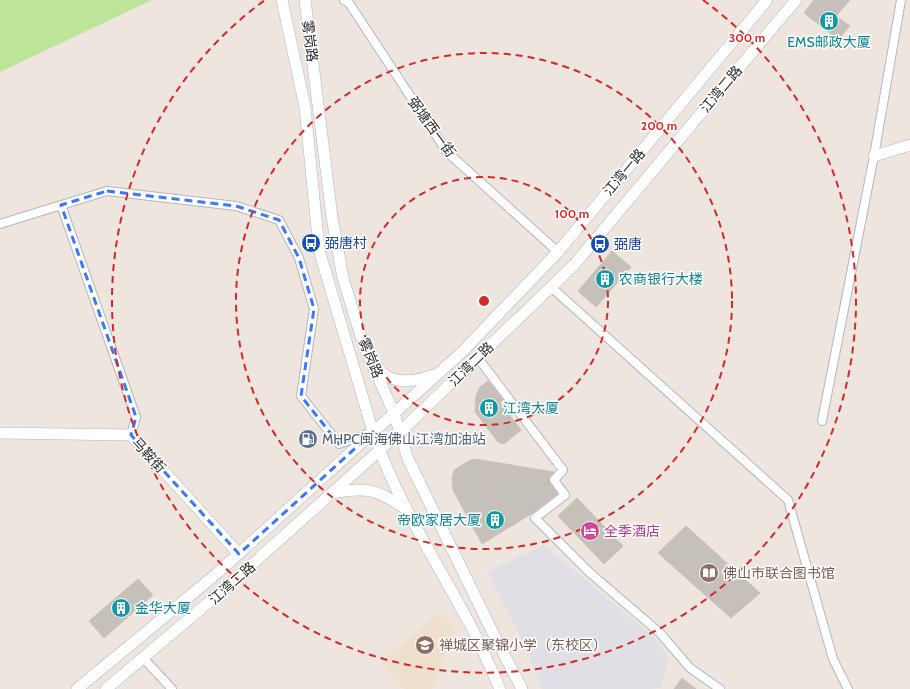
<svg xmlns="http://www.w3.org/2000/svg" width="910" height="689" viewBox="0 0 910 689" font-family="Cabin,'Noto Sans SC',sans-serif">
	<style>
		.industrial { fill: #e0dfe6 }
		.education { fill: #efe0ce }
		.green { fill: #bde59a }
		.building { fill: #c6c0ba; stroke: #cac1b8 }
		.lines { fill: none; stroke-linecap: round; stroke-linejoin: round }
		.street-casing { stroke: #b2b6c0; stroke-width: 10 }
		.secondary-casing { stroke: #b2b6c0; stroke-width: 12 }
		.street { stroke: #fff; stroke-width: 8 }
		.secondary { stroke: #fff; stroke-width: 11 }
		.marked { fill: none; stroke: #3c78fd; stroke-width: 3; stroke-dasharray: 8 5; stroke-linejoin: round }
		.ring { fill: none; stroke: #d62828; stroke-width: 2; stroke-dasharray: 7 5 }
		.labels { text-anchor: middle; stroke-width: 3; stroke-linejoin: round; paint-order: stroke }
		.street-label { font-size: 14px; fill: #2c2c2c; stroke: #fff }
		.culture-label { font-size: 14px; fill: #0d838f; stroke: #fff; text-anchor: start }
		.transit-label { font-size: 14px; fill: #164399; stroke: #fff; text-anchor: start }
		.service-label { font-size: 14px; fill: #4e5e75; stroke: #fff; text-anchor: start }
		.hotel-label { font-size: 14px; fill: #b23c85; stroke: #fff; text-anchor: start }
		.education-label { font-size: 14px; fill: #785e54; stroke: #fff; text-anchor: start }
		.centre { fill: #d62828; stroke: #fff; stroke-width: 2 }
		.ring-label { font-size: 12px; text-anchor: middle; font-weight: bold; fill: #d62828; stroke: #fff; stroke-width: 3; stroke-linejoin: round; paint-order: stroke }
	</style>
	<rect width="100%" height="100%" fill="#eee5de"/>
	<path class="industrial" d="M544,545L658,641L669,658L661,687L651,689H542L523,642L487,572Z"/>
	<path class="education" d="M440,612L455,628L432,689H404L381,662Z"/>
	<path class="green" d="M0,0H152L0,72Z"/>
	<path class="building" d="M814,0H850L836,16L850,26L838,39L804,13Z
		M612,251L631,267L596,307L578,291Z
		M488,381L503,400L500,403L521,430L504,444L498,442L475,412L476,395L480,387Z
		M475,459L554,472L549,477V481L557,494L531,514L482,544L453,490L452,480L454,470L469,461Z
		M577,498L623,546L604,564L558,516Z
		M686,526L760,593L731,618L658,553Z
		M138,579L153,595L104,638L89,621Z
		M682,678L696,689H674Z"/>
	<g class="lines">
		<g class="street-casing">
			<path id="street" d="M344,0L349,3L447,152L558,252
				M61,205L136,417L131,435
				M0,224L107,191L236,206L279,220L299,258L314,309L301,396L339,444L370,433
				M551,287L788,500L833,659L848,689
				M478,358L563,470L554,480L565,495L535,518L589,572L660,633L690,668L720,689
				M822,421L874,156L901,0
				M143,658L172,689"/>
		</g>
		<g class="secondary-casing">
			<path id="secondary" d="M282,0L305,107L319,250L373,432C395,497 433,556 466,617C479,640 489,665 500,689
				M305,0L332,217L343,278L363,343L394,413L408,459L494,635L522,689
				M874,156L910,145
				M376,365C379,368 381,372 385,375C398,384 418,381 432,375
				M0,433L131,435L239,554
				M333,493C367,486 378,490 406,509
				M77,689L215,575L462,352L558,252L767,0
				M106,689L228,586L400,432L573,266L796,0"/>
		</g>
		<use href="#street" class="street"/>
		<use href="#secondary" class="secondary"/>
	</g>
	<path class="marked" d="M107,191L236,206L279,220L299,258L314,309L301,396L339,444L373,432L239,554L131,435L136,417L61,205Z"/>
	<g class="ring">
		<circle cx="484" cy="301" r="124"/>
		<circle cx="484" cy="301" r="248"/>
		<path d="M703 0A372 372 0 1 1 265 0"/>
	</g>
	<defs>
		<g id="building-disc" transform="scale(1)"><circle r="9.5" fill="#0f9aa8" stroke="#fff"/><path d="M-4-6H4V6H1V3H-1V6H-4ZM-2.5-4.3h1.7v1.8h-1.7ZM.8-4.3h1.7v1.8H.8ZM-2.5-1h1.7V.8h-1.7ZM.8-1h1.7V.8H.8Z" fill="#fff"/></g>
		<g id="bus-disc" transform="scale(1)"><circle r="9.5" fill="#1a4fb4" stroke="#fff"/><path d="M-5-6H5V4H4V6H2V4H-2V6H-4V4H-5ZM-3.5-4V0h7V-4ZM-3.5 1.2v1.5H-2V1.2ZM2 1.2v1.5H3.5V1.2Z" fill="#fff"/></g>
		<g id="fuel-disc" transform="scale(1)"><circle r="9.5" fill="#5c6f8a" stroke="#fff"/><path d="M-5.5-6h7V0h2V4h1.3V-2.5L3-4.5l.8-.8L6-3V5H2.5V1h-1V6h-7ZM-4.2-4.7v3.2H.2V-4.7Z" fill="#fff"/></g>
		<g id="hotel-disc" transform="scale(1)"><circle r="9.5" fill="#d1479c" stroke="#fff"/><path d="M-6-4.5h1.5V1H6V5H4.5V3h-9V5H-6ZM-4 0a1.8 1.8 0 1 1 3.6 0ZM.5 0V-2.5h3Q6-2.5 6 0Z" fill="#fff"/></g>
		<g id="library-disc" transform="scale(1)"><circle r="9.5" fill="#8d6e63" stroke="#fff"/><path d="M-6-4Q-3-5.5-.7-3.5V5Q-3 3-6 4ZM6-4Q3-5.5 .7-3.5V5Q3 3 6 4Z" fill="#fff"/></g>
		<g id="school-disc" transform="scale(1)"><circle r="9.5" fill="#8d6e63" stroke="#fff"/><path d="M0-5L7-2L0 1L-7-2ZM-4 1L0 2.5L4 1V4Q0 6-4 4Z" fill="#fff"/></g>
	</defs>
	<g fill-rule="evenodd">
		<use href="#building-disc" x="829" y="21"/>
		<use href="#bus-disc" x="311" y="243"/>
		<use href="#bus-disc" x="600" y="244"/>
		<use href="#building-disc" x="605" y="279"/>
		<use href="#building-disc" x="489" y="408"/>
		<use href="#fuel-disc" x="308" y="439"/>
		<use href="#building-disc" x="495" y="520"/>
		<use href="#hotel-disc" x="590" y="531"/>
		<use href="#library-disc" x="709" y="573"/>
		<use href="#building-disc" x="121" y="608"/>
		<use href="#school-disc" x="425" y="645"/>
	</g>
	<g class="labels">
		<g class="street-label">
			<text transform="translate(310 41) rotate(83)" y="5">雾岗路</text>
			<text transform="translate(721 89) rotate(-50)" y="5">江湾二路</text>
			<text transform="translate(432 127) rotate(54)" y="5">弼塘西一街</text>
			<text transform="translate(624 172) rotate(-50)" y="5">江湾一路</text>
			<text transform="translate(371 358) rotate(68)" y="5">雾岗路</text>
			<text transform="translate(471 364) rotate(-44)" y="5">江湾二路</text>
			<text transform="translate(149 455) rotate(47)" y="5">马鞍街</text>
			<text transform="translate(232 583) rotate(-41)" y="5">江湾二路</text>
		</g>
		<g class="culture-label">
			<text x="829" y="47" text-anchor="middle">EMS邮政大厦</text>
			<text x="619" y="284">农商银行大楼</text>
			<text x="503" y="413">江湾大厦</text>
			<text x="481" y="525" text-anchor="end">帝欧家居大厦</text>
			<text x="135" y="613">金华大厦</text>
		</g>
		<g class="transit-label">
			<text x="325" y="248">弼唐村</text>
			<text x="614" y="249">弼唐</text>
		</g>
		<g class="service-label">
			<text x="322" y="444">MHPC闽海佛山江湾加油站</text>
		</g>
		<g class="hotel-label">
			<text x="604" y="536">全季酒店</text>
		</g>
		<g class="education-label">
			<text x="723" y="578">佛山市联合图书馆</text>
			<text x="439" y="650">禅城区聚锦小学（东校区）</text>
		</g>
	</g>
	<circle cx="484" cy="301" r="6" class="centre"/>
	<g class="ring-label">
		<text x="747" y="42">300 m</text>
		<text x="659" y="130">200 m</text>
		<text x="572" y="218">100 m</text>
	</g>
</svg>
